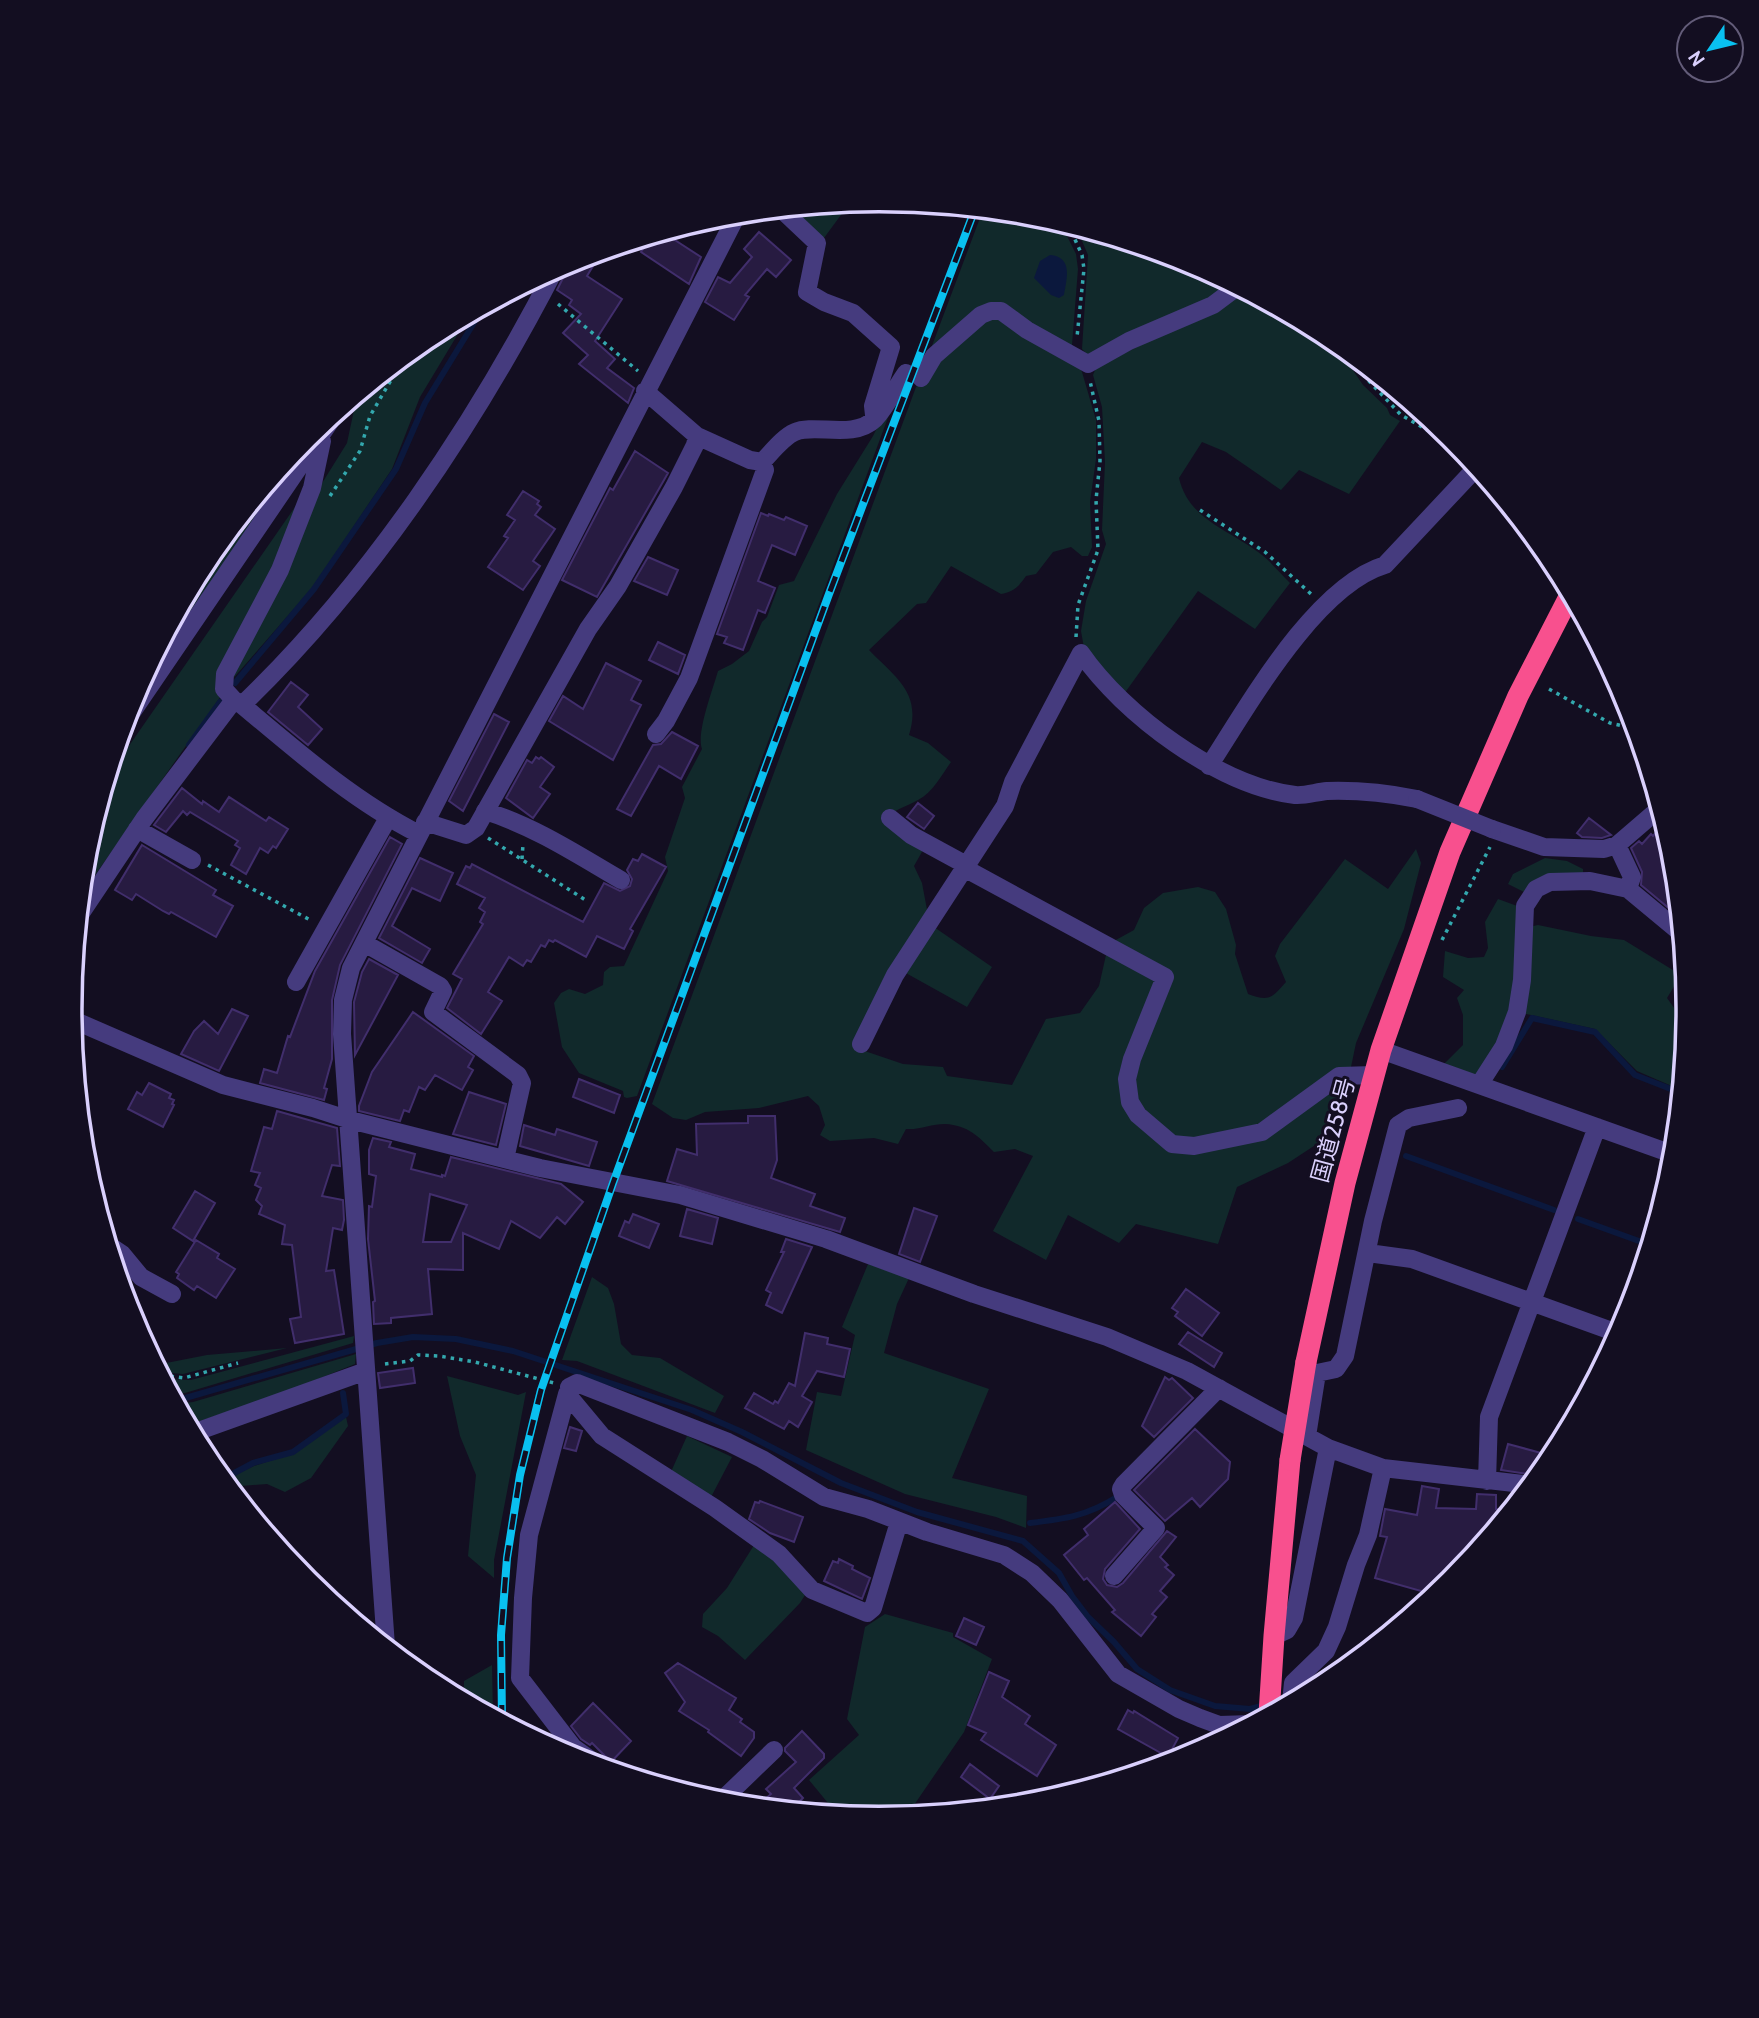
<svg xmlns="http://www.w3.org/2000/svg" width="1759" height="2018" viewBox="0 0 1759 2018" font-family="Cabin,'Noto Sans JP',sans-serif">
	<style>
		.green { fill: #11292b }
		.water { fill: #0b183d }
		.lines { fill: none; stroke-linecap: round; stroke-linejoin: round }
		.stream { stroke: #0b183d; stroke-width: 6 }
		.building { fill: #271b41; stroke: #412e6c; stroke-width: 2; fill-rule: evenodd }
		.path { stroke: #33a8ae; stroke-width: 3.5; stroke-dasharray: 3.5 5; stroke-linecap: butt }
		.minor { stroke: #453b7e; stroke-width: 18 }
		.highway { stroke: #f8508e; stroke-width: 21 }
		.rail-casing { stroke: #09c0f0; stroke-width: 8 }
		.rail { stroke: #130e21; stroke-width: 5; stroke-dasharray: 16; stroke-linecap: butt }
		.minor-bridge { stroke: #453b7e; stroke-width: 18 }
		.highway-bridge { stroke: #f8508e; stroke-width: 21 }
		.labels { text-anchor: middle; stroke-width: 6; stroke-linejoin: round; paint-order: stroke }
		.street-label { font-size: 23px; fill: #dad0fd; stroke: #130e21 }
		.rim { fill: none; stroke: #dad0fd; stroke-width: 3.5 }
	</style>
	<rect width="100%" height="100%" fill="#130e21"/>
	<path class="green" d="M861,201L849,204L824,238L791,208Z
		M983,210L1038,215L1060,222L1076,254L1078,269L1072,345L1069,347L999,306L927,359Z
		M1076,227L1190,261L1231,283L1211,297L1088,355L1082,349L1088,255Z
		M1245,291L1330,336L1354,356L1348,363L1363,385L1387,408L1390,415L1400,421L1349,494L1299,470L1281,490L1226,452L1202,442L1179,478C1189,521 1231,530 1262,555C1272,563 1281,574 1290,583L1255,629L1198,591L1124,694L1084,648L1081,631L1086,601L1106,544L1102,530L1105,462L1102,407L1093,375L1096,368Z
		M470,314L420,397L392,469L313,587L230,682L319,488L347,443L354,410L368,386L430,336Z
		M999,316L1078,364L1082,372L1096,420V459L1090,502L1092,547L1088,556H1082L1071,547L1053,552L1036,574L1026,576C1019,586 1014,592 1001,594L951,566L926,603L917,604L869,650C896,678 922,693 909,735L928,743L951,762C941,776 933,792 918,800C905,807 894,810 883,819L923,850L914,866L922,883L928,915L853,1047L903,1064L943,1067L947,1076L1012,1085L1046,1019L1080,1013L1099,986L1106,955L1114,941L1134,930L1144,908L1163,893L1198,887L1215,892L1226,909L1236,945L1235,954L1248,994C1269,1002 1272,998 1286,982L1275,956L1280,944L1345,859L1388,889L1416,849L1421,863L1404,929L1356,1043L1351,1067L1320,1142L1288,1163L1237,1187L1218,1244L1136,1224L1119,1243L1068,1215L1046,1260L993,1231L1033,1156L1015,1149L994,1152C979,1137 968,1125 945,1124C931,1124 920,1130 906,1129L898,1144L874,1138L830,1141L820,1135L825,1125L819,1106L808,1096L759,1108L705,1112L686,1120L673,1118L652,1104L916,387L922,382L937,359L981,319Z
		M889,404H893L637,1096L627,1098L624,1097L623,1091L579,1073L562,1047L554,1003L561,993L569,989L585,994L603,985L604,972L610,967L624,966L668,871L665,857L685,798L682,787L702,749C696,733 713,689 718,671L732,664L749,651L762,622L767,617L779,585L794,581L837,494L873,436Z
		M313,432L136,692L207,559Z
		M304,494L221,696L81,895L86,851L108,776Z
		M1545,858L1567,861L1583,869V876L1526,893L1508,884L1513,874Z
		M1498,899L1520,907L1517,979L1505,1031L1476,1075L1443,1065L1463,1045V1015L1457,998L1464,990L1443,977L1445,951L1468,958L1484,957L1488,948L1485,922Z
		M1538,925L1591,936L1624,940L1681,975L1667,998L1687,1026L1681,1090L1637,1071L1595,1029L1522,1013L1529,927Z
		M934,927L992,967L967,1007L904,972Z
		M868,1264L909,1278L897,1304L884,1353L989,1389L952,1478L1027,1496L1026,1528L996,1517L905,1494L806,1450L817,1392L841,1396L855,1335L842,1327Z
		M592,1277L608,1288L614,1304L621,1344L632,1355L660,1358L724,1396L715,1413L577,1361L562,1360Z
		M354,1336L353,1343L185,1393L172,1395L164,1379L191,1380Z
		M287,1348L183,1374L160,1372L156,1365L207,1355Z
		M356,1354L355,1364L281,1394L188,1425L177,1404L193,1402Z
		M447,1376L518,1395L526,1392L494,1560V1578L468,1556L476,1475L460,1436Z
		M346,1417L348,1426L311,1478L285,1492L267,1484L241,1486L242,1502L224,1480L254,1466L294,1453Z
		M687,1436L732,1457L710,1499L670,1474Z
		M756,1542L807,1592L800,1603L745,1660L718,1636L702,1627L703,1614L727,1588Z
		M885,1614L953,1633V1637L992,1659L964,1732L912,1808C890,1824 863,1817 837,1814L809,1780L859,1735L847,1719L865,1627Z
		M492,1665L493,1716L464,1700V1681Z"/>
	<path class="water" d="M1050,255C1073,257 1067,278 1064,295L1059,298L1051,295L1034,278L1040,261Z"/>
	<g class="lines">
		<path class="stream" d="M235,683L314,589L396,469L425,403L483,308
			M189,745L220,702
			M1502,1067L1532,1018L1595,1032L1635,1075L1681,1093
			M1406,1156L1554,1210
			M1578,1219L1650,1245
			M175,1401L377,1343L413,1337L456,1339L513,1351L692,1410L742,1432L841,1483L917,1512L1023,1541L1059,1573L1072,1596L1088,1617L1114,1642L1137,1669L1170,1690L1215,1706L1250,1709L1265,1705
			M223,1479L253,1463L293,1452L346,1414L343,1393
			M1030,1523C1064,1519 1087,1516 1117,1497"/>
	</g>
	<path class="building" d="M759,232L791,260L776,277L767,269L745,295L749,297L734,320L705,302L718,277L730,283L752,257L744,249Z
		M664,233L701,257L689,284L641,252L651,236Z
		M580,258L593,266L587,276L622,299L595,341L615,359L607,368L634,388L628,403L579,364L588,355L563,333L581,314L569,305L572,300L557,290L572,260Z
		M635,451L668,473L597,597L562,580L610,488L613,490Z
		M523,491L539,501L537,504L541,507L535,515L555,529L533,561L540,566L523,590L488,567L508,538L504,536L515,520L507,515Z
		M761,513L768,516L769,514L784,520L786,517L807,526L795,555L772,545L758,581L775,588L765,613L758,610L743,650L724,643L727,637L717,634Z
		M648,557L678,570L667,595L634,581Z
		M658,642L685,655L678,674L649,660Z
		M606,663L641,681L631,700L641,705L613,760L549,721L563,696L583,709Z
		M291,682L308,695L298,707L322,729L308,745L268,712Z
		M494,714L509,722L463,811L449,801Z
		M672,732L698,746L681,779L659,766L631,816L617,809L653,745L661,744Z
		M536,757L539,759L541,757L554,767L540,787L550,794L533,818L506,798L527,760L532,763Z
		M182,788L202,804L203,801L219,812L229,797L266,821L269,817L288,829L276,848L273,846L268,853L260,848L246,874L231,865L240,848L235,845L238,841L190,812L187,815L183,811L166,832L154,825Z
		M918,803L934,816L924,829L907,817Z
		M1589,818L1611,835L1602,838L1582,837L1577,833Z
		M1665,822L1674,851L1678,902L1671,910L1641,885L1642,872L1631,848L1639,841L1642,844L1651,834L1653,836Z
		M390,837L402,844L340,965L332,1000V1059L324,1088L327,1089L324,1100L260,1083L264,1069L277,1073L288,1036L290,1037L315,971Z
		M142,845L216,890L213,895L233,906L216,937L171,912L169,914L163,911L136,894L132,900L115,890Z
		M642,854L666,867L630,929L633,931L624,949L597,936L586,957L555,940L553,942L549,940L545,947L541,945L531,962L527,960L523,966L509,957L488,992L502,1001L481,1034L447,1008L462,979L453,974L483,924L480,922L485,912L479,908L485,898L457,884L466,866L470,868L472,864L583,922L604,883L620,891L630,886L632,879L627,870L633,859L638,861Z
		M420,858L453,873L440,901L412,888L392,926L430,949L422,963L379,938Z
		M369,959L398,975L355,1055L354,1002L362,972Z
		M232,1009L248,1016L219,1071L181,1054L194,1031L204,1021L218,1034Z
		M413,1012L474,1056L468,1067L473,1070L462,1090L435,1075L425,1090L419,1087L409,1112L404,1110L400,1121L359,1111V1106L372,1072Z
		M579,1079L620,1095L614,1113L573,1097Z
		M149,1083L171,1094L169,1098L174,1100L172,1104L174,1105L163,1127L128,1109L137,1092L142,1095Z
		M469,1092L506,1104L496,1145L453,1134Z
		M277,1111L337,1128L340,1166L332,1165L322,1196L343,1200L344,1220L342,1230L333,1228L326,1271L334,1270L344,1334L295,1343L290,1319L301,1317L292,1245L282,1244L285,1225L259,1214L262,1206L256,1200L261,1188L255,1185L260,1173L251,1171L264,1127L272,1129Z
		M748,1116H775L777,1160L771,1178L815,1194L810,1206L845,1218L840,1232L667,1181L677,1149L697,1155L696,1124L748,1123Z
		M524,1125L555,1135L557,1129L597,1142L589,1166L520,1146Z
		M373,1138L391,1142L389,1147L415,1154L411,1169L442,1177V1175L445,1176L451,1157L561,1184L583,1202L565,1224L557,1217L540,1238L511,1221L499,1249L463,1233V1270L428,1269L432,1314L391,1318V1323L374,1324L373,1302L375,1301L368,1239L369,1206L372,1207L376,1176L369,1174V1150ZM430,1194L467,1205L451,1242H423Z
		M195,1191L215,1203L193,1241L173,1228Z
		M914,1208L937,1216L920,1262L899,1254Z
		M687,1209L718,1218L712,1244L680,1236Z
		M633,1214L659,1224L649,1248L619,1236L625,1221L629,1223Z
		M786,1239L812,1247L782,1313L766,1305L771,1293L766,1290L784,1252H781Z
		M196,1240L219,1254L217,1258L235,1269L216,1298L197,1286L194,1290L177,1278L179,1274L176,1272Z
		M1186,1289L1219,1313L1202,1336L1175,1316L1178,1312L1172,1308Z
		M1188,1332L1222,1353L1214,1367L1179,1344Z
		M805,1333L828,1338L827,1344L850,1349L844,1377L817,1371L802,1396L812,1402L798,1427L789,1421L784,1429L745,1408L754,1393L773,1404L775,1401L778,1403L789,1383L795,1386Z
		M413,1368L415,1383L380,1388L378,1373Z
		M1165,1377L1169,1380L1172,1378L1193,1398L1154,1437L1142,1426Z
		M570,1427L582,1431L576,1451L564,1448Z
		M1195,1429L1230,1462L1228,1479L1200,1507L1192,1498L1165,1521L1134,1490Z
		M1508,1444L1541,1453L1535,1475L1501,1470Z
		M1422,1486L1439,1489L1436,1508L1476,1509L1477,1494L1496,1495V1509L1511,1510L1452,1582L1435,1595L1375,1578L1387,1537L1380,1536L1385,1509L1417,1515Z
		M760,1501L803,1517L794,1542L770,1533L749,1519L755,1502L759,1503Z
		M1115,1502L1140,1529L1105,1569L1103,1579L1107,1585L1117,1587L1123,1583L1167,1531L1176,1537L1160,1557L1168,1565L1165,1567L1174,1575L1160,1591L1167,1597L1152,1614L1156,1617L1141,1636L1112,1612L1115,1610L1087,1578L1084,1580L1064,1555L1088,1535L1084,1529Z
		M839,1559L853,1566L852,1569L870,1578L862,1599L824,1581L833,1561L838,1563Z
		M964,1618L984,1627L976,1645L956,1636Z
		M678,1663L736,1698L729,1710L742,1719L740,1722L754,1732V1738L741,1756L708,1732L709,1730L679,1711L685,1702L665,1673Z
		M989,1672L1009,1681L1002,1697L1030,1716L1025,1724L1056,1745L1037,1776L981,1740L986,1733L968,1725Z
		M593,1703L631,1741L611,1762L592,1743L590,1745L581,1739L571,1726Z
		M1128,1710L1133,1713L1134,1711L1178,1738L1168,1757L1118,1729Z
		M802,1731L824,1754V1758L794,1788L803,1798L800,1801L811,1812L757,1806L771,1794L766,1789L796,1762L785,1751V1748Z
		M970,1764L999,1786L990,1799L961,1777Z"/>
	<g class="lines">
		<path class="path" d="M1068,224L1082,255L1084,269L1077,337
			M558,304L638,371
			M1351,362L1401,415L1464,451
			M330,496L360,451L370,416L405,356
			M1200,510L1265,552L1311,594
			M1076,637L1078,605L1098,550L1096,500L1100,461L1099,421L1090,381
			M1549,689L1610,723L1636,729
			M488,838L587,901
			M522,859L523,844
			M208,865L312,921
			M1442,940L1490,847
			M385,1364L410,1361L418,1355L439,1356L475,1362L554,1383
			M162,1375L184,1378L238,1363"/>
		<path class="minor" d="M781,209L817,243L807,292L824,302L853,313L891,347L873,406L874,415
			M921,378L934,356L981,315L991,311H1001L1027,330L1088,364L1129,341L1213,305L1237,287
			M645,391L697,436L750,460L762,462C771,453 783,437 795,432C815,423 853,440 875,419C887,406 896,387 906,373
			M234,700L224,689L225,674L280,570L312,488L322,441
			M242,705C298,752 354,801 419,834
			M124,724L336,413
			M656,734L666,721L689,678L765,470L762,462
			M1209,766C1248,706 1315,586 1385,565L1477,467
			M485,811C534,826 578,855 621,880
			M890,818L911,835L968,866
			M425,822L466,835L476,828L588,629L618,586L674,487L695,445L697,436
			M137,829L192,860
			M1492,829L1544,847L1604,849L1617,845L1660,808
			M1617,845L1632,877L1628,889
			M966,869L1165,977L1132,1059L1127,1079L1130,1102L1138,1115L1172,1144L1194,1146L1262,1132L1339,1076L1374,1075
			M79,916L144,819L234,700L242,705C369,583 474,426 555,269
			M364,943L440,986L443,991L433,1012L518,1075L522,1083L505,1159
			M296,982L388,818
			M71,1019L223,1085L313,1108L350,1120L540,1168L680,1195L826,1239L974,1294L1107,1337L1187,1371L1328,1448L1383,1468L1531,1485
			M861,1044L895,975L1005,806L1013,782L1081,653C1123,714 1219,786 1295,795C1305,796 1316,792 1327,791C1358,790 1387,793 1417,799
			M1381,1050L1675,1155
			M1479,1085L1504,1046L1517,1012L1522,980L1525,906L1536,889L1550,882L1590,881L1628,889L1681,933
			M110,1246L122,1254L141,1277L172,1294
			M1368,1253L1412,1259L1620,1334
			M569,1387L577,1383L728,1442L762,1459L824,1497L868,1509L927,1532L1004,1555L1032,1573L1060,1600L1118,1674L1179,1709L1200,1718L1219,1725L1252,1724
			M193,1433L366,1371
			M1307,1436L1317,1373L1336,1369L1345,1356L1373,1221L1398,1125L1409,1118L1458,1108
			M1487,1481L1489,1417L1597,1127
			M1114,1576L1156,1528L1123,1495L1121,1489L1124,1484L1219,1388
			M1274,1636L1287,1630L1294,1618L1328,1448
			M386,1646L342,1034L343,1000L351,968L738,213
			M1291,1703L1293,1683L1326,1651L1337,1627L1356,1565L1368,1535L1383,1468
			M598,1765L573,1747L520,1678L523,1598L529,1535L567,1394L602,1436L715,1508L779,1554L812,1590L867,1613L873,1608L899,1522
			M720,1802L774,1750"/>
		<path class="highway" d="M1306,1362L1345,1183L1381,1050L1450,852L1518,696L1571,593
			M1269,1714L1274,1636L1290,1460"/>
		<g class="rail-casing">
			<path id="rail" d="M502,1721L501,1635L507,1558L520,1475L541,1390L613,1183L829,594L975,209"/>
		</g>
		<use href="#rail" class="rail"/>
		<path class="minor-bridge" d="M1417,799L1492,829"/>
		<path class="highway-bridge" d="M1290,1460L1306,1362"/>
	</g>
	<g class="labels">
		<g class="street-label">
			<text transform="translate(1333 1130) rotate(-75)" y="8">国道258号</text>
		</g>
	</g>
	<path d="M0 0H1759V2018H0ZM82 1009a797 797 0 1 1 1594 0a797 797 0 1 1-1594 0Z" fill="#130e21" fill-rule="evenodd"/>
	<path class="rim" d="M82 1009a797 797 0 1 1 1594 0a797 797 0 1 1-1594 0Z"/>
	<g transform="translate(1710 49) rotate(235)"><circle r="33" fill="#130e21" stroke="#635c79" stroke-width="2"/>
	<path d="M0-5L12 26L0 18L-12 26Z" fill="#09c0f0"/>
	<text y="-10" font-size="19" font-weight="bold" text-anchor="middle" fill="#dad0fd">N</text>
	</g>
</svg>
